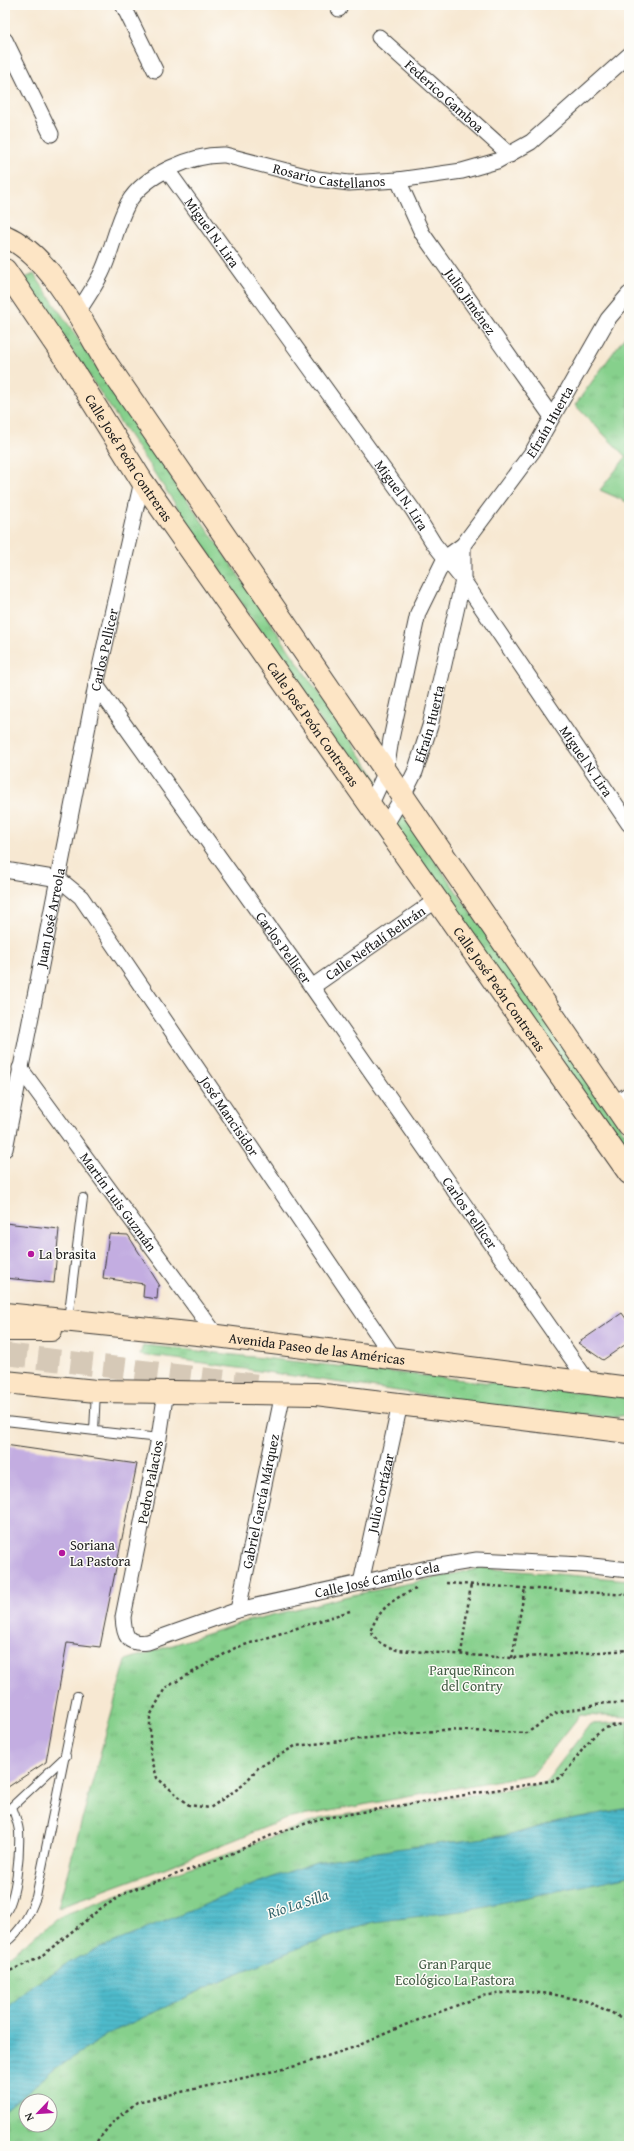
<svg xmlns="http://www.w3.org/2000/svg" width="634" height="2151" viewBox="0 0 634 2151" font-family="'Gentium Book Plus',serif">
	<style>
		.park { fill: url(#park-tufts); stroke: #517654; fill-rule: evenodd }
		.water { fill: url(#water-rules); stroke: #356b73 }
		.building { fill: #c3ade1 }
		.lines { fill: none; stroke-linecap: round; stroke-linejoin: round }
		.secondary-tunnel { stroke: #d6c9b7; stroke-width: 22; stroke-dasharray: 22 11; stroke-linecap: butt }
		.lane-casing { stroke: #3d3b37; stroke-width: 10 }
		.street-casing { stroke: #3d3b37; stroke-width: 17 }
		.secondary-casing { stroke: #3d3b37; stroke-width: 24 }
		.path { stroke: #3d3b37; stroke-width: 2.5; stroke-dasharray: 3 3; stroke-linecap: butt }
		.lane { stroke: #fff; stroke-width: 8 }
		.street { stroke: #fff; stroke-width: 15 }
		.secondary { stroke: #fde5c5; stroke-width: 22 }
		.poi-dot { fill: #b5179e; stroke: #fdfcf7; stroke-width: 1.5 }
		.labels { text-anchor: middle; stroke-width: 3; stroke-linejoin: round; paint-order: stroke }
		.street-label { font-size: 14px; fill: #1c1c1c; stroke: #fdfcf7 }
		.poi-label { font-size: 14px; fill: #1c1c1c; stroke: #fdfcf7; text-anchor: start }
		.park-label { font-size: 14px; fill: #415b43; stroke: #fdfcf7 }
		.water-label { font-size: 15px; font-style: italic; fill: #32636a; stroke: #fdfcf7 }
	</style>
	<defs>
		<pattern id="park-tufts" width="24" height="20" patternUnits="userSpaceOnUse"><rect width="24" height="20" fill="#86d08c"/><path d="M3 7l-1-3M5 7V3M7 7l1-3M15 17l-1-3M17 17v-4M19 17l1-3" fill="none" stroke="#73b278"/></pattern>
		<pattern id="water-rules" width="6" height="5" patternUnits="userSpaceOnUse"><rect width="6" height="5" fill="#4ebaca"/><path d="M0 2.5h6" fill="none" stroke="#449fad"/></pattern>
	</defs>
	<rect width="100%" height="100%" fill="#fdfcf7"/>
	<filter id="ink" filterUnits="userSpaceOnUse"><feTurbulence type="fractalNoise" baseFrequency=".025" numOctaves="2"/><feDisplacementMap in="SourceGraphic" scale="8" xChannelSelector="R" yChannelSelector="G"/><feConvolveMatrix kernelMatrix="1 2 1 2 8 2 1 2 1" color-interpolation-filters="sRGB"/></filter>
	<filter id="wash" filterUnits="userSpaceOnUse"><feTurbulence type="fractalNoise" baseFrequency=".012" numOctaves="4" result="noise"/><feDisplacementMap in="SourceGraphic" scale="16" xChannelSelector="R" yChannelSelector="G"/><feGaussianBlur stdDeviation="0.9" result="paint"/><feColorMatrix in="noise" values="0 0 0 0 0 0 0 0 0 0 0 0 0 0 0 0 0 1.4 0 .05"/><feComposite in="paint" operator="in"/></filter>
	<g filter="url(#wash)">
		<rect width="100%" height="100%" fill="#f7e8d2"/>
		<path class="park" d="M34,274L378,781L367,789L36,297L25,278Z
			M629,331V503L600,490L626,457L575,405Z
			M401,812L629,1139V1168L390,825Z
			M143,1345L629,1398V1415L612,1417L450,1403L446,1398L176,1359L140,1355Z
			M482,1568L629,1580V1717L580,1715L533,1774L286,1819L157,1871L58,1907L126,1660L244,1622L348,1596Z
			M629,1722V2146H5V1959L63,1915L319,1819L545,1783L590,1724ZM26,2101H50V2125H26Z"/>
		<path class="water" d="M629,1808V1876L461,1911L374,1922L306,1945L238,1973L108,2034L56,2068L5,2110V2010L32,1985L79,1957L257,1883L316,1862L396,1849L510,1835L559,1821Z"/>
		<g id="blocks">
			<path class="building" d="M5,1223L59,1229L54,1283L5,1278Z
				M109,1234L128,1235L160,1286H158L157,1299L143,1297L144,1284L103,1278Z
				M622,1313L629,1323V1342L603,1360L578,1343Z
				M5,1445L137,1464L100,1647L67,1643L46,1762L5,1789Z"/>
		</g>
	</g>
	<g filter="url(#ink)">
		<use href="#blocks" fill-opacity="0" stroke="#3d3b37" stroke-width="1"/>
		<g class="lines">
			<path class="secondary-tunnel" d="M5,1354L266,1386"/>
			<g class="lane-casing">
				<path id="lane" d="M68,1320L83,1198
					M5,1421L159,1438
					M94,1431L96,1391
					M5,1813L66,1756
					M5,1913C17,1898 20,1851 19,1831C18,1823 15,1815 12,1807
					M5,1943C21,1931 29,1916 36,1897L77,1696"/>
			</g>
			<g class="street-casing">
				<g id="street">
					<path d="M123,5L155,70"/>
					<path d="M338,5L339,9"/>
					<path id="s1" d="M379,37L510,155"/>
					<path d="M5,40L51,134"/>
					<path id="s2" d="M167,170L413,510L434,544L463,580L629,824"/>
					<path id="s3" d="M398,180L422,233L552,417"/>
					<path id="s4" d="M77,313C85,301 94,288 101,274C112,252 116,225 128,203C145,174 193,154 225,155L317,179L349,183L398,180L462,171L497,161L531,142L629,55"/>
					<path id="s5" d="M96,685L312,987L589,1383"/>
					<path id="s6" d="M370,806L386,771L391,739L418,613L445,558L463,545L533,451L608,319L629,294"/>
					<path id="s7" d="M385,826L403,796L415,772L430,726L463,580V545"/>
					<path id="s8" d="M5,870L59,879L81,897L395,1360"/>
					<path id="s9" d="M312,987L438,899"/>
					<path id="s10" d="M20,1068L217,1336"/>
					<path d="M613,1105L629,1094"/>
					<path id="s11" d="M5,1149L96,685L142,481"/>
					<path id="s12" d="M166,1391L159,1438L123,1617C124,1636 127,1645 148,1642L238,1610L428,1568L477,1560L583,1565L629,1570"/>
					<path id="s13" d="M361,1583L400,1404"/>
					<path id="s14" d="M238,1610L283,1393"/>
				</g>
			</g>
			<g class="secondary-casing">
				<g id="secondary">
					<path d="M5,236C51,256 82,322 107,364L629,1126"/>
					<path id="s15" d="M5,270L69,364L142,481L629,1173"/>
					<path id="s16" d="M5,1314L217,1336L629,1388"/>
					<path d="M5,1330H51"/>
					<path d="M5,1382L96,1391L316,1394L629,1432"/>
				</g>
			</g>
			<path class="path" d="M446,1583L629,1595
				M416,1589C393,1598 379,1609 370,1632L381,1644L397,1650L512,1658L629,1650
				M350,1611L235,1648L165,1688L150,1716V1752L157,1778L189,1805L210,1808L243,1785L258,1768L295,1746L443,1730L527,1733L556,1713L606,1703H629
				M461,1654L471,1584
				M512,1658L525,1588
				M5,1973L39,1958L100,1909L129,1891L220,1859L272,1835L319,1819L556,1780C576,1766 583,1741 602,1730C609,1725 621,1725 629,1723
				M93,2146L112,2123L137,2102L296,2066L355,2047L405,2025L482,1996L519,1991L551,1994L586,2001L629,2021"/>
			<use href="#lane" class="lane"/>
			<use href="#street" class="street"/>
			<use href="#secondary" class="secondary"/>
		</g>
	</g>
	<g class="poi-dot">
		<circle cx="31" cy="1254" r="4"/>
		<circle cx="62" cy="1553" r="4"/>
	</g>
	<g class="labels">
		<g class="street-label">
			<text dy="5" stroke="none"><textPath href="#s1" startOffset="88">Federico Gamboa</textPath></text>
			<text dy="5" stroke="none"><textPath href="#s4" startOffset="341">Rosario Castellanos</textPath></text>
			<text dy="5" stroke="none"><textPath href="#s2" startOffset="77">Miguel N. Lira</textPath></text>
			<text dy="5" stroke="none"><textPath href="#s3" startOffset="142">Julio Jiménez</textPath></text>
			<text dy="5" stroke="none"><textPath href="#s6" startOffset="434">Efraín Huerta</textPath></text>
			<text dy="5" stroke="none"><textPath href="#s15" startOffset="225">Calle José Peón Contreras</textPath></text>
			<text dy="5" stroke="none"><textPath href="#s2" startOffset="401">Miguel N. Lira</textPath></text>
			<text dy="5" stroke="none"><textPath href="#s11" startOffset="509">Carlos Pellicer</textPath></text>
			<text dy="5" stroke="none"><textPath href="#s15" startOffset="549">Calle José Peón Contreras</textPath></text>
			<text dy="5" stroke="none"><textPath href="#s7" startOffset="112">Efraín Huerta</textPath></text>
			<text dy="5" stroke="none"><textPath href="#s2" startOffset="725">Miguel N. Lira</textPath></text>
			<text dy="5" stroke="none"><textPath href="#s11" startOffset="236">Juan José Arreola</textPath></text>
			<text dy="5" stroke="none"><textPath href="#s9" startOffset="77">Calle Neftalí Beltrán</textPath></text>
			<text dy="5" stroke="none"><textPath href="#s5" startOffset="323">Carlos Pellicer</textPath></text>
			<text dy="5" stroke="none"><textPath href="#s15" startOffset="873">Calle José Peón Contreras</textPath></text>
			<text dy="5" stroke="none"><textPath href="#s8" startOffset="348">José Mancisidor</textPath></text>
			<text dy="5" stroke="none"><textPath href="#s10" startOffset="166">Martín Luis Guzmán</textPath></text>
			<text dy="5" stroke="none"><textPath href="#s5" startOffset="647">Carlos Pellicer</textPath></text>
			<text dy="5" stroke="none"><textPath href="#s16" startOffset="314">Avenida Paseo de las Américas</textPath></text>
			<text transform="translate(150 1482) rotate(-79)" y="5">Pedro Palacios</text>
			<text dy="5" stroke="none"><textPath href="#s13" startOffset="92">Julio Cortázar</textPath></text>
			<text dy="5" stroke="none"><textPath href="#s14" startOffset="111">Gabriel García Márquez</textPath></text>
			<text dy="5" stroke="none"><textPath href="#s12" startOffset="511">Calle José Camilo Cela</textPath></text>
		</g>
		<g class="poi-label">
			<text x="39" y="1259">La brasita</text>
			<text x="70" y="1550">Soriana<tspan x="70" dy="16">La Pastora</tspan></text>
		</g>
		<g class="park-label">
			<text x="472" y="1675">Parque Rincon<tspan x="472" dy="16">del Contry</tspan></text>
			<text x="455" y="1969">Gran Parque<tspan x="455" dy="16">Ecológico La Pastora</tspan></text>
		</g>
		<g class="water-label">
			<text transform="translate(298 1904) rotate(-18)" y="5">Río La Silla</text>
		</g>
	</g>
	<rect width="634" height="2151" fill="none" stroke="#fdfcf7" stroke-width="20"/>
	<g transform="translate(38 2113) rotate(245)"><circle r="19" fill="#fdfcf7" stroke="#a3a29f"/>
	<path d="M0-3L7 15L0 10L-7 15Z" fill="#b5179e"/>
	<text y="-6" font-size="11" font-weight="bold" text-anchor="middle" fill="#1c1c1c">N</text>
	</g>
</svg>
